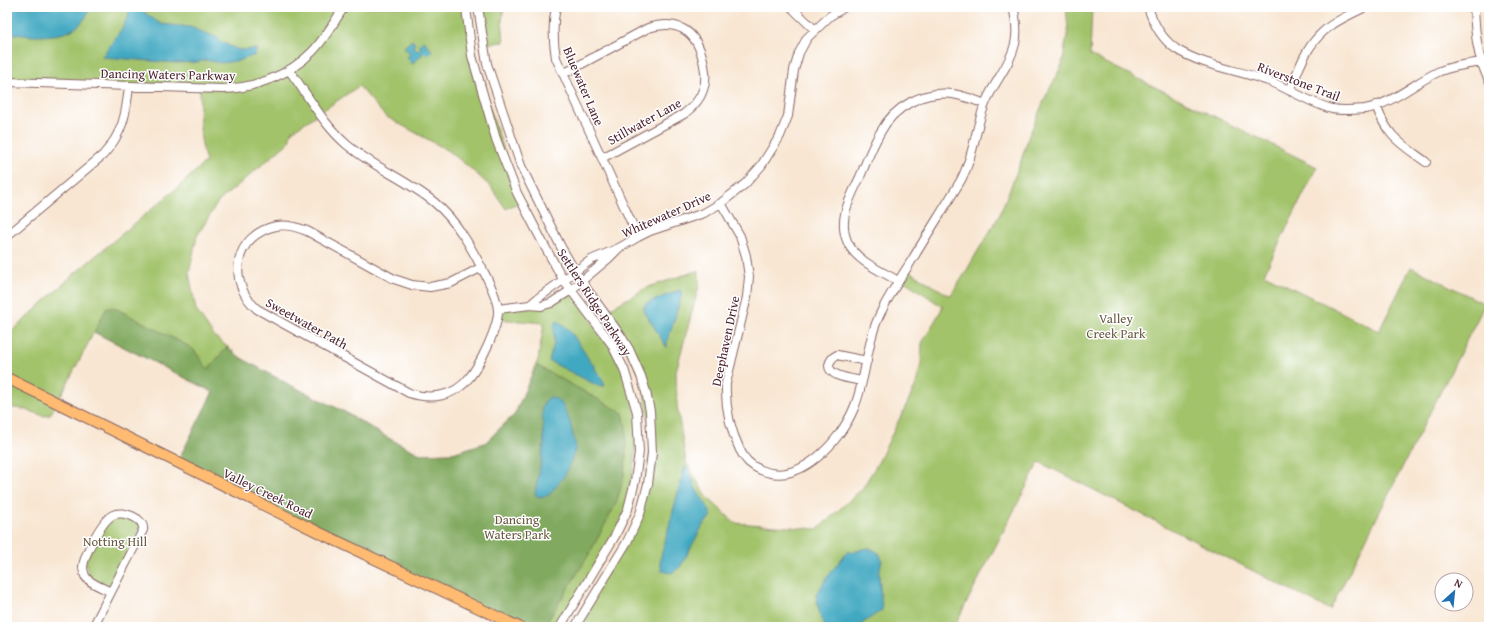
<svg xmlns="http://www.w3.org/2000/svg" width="1496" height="634" viewBox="0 0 1496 634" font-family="'Gentium Book Plus',serif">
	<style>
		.green { fill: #a2c36b; stroke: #76714b }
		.forest { fill: #81a95f; stroke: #666445 }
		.water { fill: #41a8c1; stroke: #466476 }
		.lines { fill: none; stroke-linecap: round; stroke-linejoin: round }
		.stream { stroke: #41a8c1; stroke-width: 2 }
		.minor-casing { stroke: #876565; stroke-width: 10 }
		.major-casing { stroke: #876565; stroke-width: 12 }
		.minor { stroke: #fff; stroke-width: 8 }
		.major { stroke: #febb71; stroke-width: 10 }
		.labels { text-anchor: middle; stroke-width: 3; stroke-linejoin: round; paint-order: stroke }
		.street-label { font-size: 13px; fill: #4a1f2b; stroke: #fff }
		.park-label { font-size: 13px; fill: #695841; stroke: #fff }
	</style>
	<rect width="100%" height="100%" fill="#fff"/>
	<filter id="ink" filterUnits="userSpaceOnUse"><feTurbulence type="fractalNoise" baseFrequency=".025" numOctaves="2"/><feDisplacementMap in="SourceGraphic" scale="8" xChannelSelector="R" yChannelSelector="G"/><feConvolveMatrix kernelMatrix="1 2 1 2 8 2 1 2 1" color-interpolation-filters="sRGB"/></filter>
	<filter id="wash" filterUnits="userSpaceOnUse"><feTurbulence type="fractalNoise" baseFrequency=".012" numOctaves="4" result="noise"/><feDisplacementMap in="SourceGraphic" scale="16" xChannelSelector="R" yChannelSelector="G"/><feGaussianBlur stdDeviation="0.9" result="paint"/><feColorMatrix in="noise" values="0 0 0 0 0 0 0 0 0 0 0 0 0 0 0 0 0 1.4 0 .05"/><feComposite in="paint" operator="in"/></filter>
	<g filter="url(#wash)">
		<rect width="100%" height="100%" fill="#f8e6d2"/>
		<path class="green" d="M7,7H466L472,56L521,201L506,209L491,187L470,168L449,151L385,116L359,86L291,132L289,142L218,202L197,236L189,273L196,310L214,336L241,358L286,383L345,412L388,438L420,454L453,453L485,443L515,414L538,360L544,323L497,319L498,309L541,306L571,290L624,369L639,424L628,509L560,627H519L177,463L213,392L94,332L57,403L50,415L44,416L23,409L7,407V337L9,334L74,274L183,183L206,161C198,138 200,112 200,88L7,82Z
			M478,7H504L502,20L504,42L484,44Z
			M1066,7H1092L1090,55L1317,167L1264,274L1379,331L1411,267L1485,304L1330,610L1039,462L954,627H575L640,514L652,438L641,376L604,312L646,288L699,270V286L676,371L677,405L686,462L706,496L735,523L818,529L862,489L879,461L915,387L921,364L922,343L943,307L900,278L906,269L950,296L964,275L976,254L999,216L1021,161L1028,138L1046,96L1062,65L1068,29Z
			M114,514L142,523L111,592L89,580L85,559Z"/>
		<path class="forest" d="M108,307L115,308L190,347L194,350L207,368H209L227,347L241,358L286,383L345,412L388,438L420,454L453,453L485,443L515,414L536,365L623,413L626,427V457L624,476L616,504L588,556L544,627H519L177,463L213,392L94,332L106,309Z"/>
		<path class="water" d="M7,7H90C82,34 58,36 34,36C25,35 16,35 7,32Z
			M130,7H143L145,13L161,24L190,27L218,38L221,42L239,50L257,49L255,55L238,61L220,63L206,60L199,62L176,63L102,57C110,44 130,22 130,7Z
			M412,40L415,44L413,47L417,51L421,48L419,45L424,41L432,51L428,55L425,52L412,64L407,57L410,54L404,47Z
			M680,290L682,292L681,297L667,343V348L644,311V307L647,303Z
			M557,321C570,326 584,352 591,363L595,366V369L601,377L605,386H598L549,361L554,343V325Z
			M550,397L556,399L562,404L570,422L576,448L565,475L549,495L539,497L535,494L544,445L542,407L546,400Z
			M685,466C692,474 693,485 699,494C704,502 709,506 711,516L702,527L681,566L675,571L671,573L662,571L660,560Z
			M870,548L879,553L882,560L879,573L882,610L857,627H825L820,616L816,595L830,573L848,551L852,553L862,549Z"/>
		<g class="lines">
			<path class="stream" d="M273,7H274"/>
		</g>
	</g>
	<g filter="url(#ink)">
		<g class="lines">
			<g class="minor-casing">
				<path id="minor" d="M466,7L472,56L496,139L517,193L544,245L564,281L611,343L624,369L637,412L639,452L635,481L628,509L615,536L560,627
					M478,7L487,64L521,166L561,247L575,271L589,292L621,336L629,349L641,376L646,392L650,411L652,453L648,484L640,514L627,542L575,627
					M556,7C552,25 553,40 556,58L638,237
					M791,7L815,30
					M1148,7C1153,23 1162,39 1176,49C1204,67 1245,71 1276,84C1294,92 1313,104 1332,109C1342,111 1354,110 1365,109C1392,104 1414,83 1438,72C1451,66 1467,64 1482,62
					M1474,7C1475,32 1477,58 1489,80
					M289,70C308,95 322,123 346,144C373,167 407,180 434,202C458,222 472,249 486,276C491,286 497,298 498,310C499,326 480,365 469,378C454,397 431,400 409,393L257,309C226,282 234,235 276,226C286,224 297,227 307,231L394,279L412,285L430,287L451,283L482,267
					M563,74L648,28C677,19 696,30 703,60C705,70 707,80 703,90C700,100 693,107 684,114L602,158
					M7,82L222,89C255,88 288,76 312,52C325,39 334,22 344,7
					M1290,91C1299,68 1306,46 1325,30C1336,20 1352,14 1365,7
					M1376,105C1387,137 1400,143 1426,162
					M721,203L740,236L746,256L749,277L747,297L726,383C725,405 730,429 740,450C744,459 751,466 761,470C800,487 841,440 854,408C867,377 866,341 881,312C890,294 901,277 912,260C928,233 945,207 961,180C974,156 975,129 985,104C993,83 1010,66 1015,44C1018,31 1016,19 1013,7
					M7,236L103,155C123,133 126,115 129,86
					M898,281C882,271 857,262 848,243C837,220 850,198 860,177C866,162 872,147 880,133C894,106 923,91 953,94C964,96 975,100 985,104
					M530,305L538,298L591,260L619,248L638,237L650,231L704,213L721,203L745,184L761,166L780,136L788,116L794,70L799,53L807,38L830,16L845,7
					M498,309L530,305L541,306L551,303L571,290L608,259L617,250
					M862,381C853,379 828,377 829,365C830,360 833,357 837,355L867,361
					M93,627L143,530C145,518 122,510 113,515C102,520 84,555 83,567C83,570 84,573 85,576C90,584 104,588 111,592"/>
			</g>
			<g class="major-casing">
				<path id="major" d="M7,378L320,533L519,627"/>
			</g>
			<use href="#minor" class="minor"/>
			<use href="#major" class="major"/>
		</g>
	</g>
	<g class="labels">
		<g class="street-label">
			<text transform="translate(168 74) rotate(1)" y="5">Dancing Waters Parkway</text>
			<text transform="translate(1299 81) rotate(21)" y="5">Riverstone Trail</text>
			<text transform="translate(584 86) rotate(67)" y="5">Bluewater Lane</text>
			<text transform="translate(644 121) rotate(-29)" y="5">Stillwater Lane</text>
			<text transform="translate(666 214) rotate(-24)" y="5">Whitewater Drive</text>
			<text transform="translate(595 302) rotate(57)" y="5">Settlers Ridge Parkway</text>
			<text transform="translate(307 323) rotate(29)" y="5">Sweetwater Path</text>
			<text transform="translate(725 341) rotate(-78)" y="5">Deephaven Drive</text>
			<text transform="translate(268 493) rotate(26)" y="5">Valley Creek Road</text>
		</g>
		<g class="park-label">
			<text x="1116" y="323">Valley<tspan x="1116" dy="15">Creek Park</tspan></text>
			<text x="517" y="524">Dancing<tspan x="517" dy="15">Waters Park</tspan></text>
			<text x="115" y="546">Notting Hill</text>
		</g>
	</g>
	<rect width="1496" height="634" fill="none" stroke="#fff" stroke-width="24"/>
	<g transform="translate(1454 592) rotate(27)"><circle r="19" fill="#ffffff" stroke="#b7a5aa"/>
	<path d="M0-3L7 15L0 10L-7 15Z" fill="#1f6fb2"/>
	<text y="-6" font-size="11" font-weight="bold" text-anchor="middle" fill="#4a1f2b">N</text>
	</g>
</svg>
